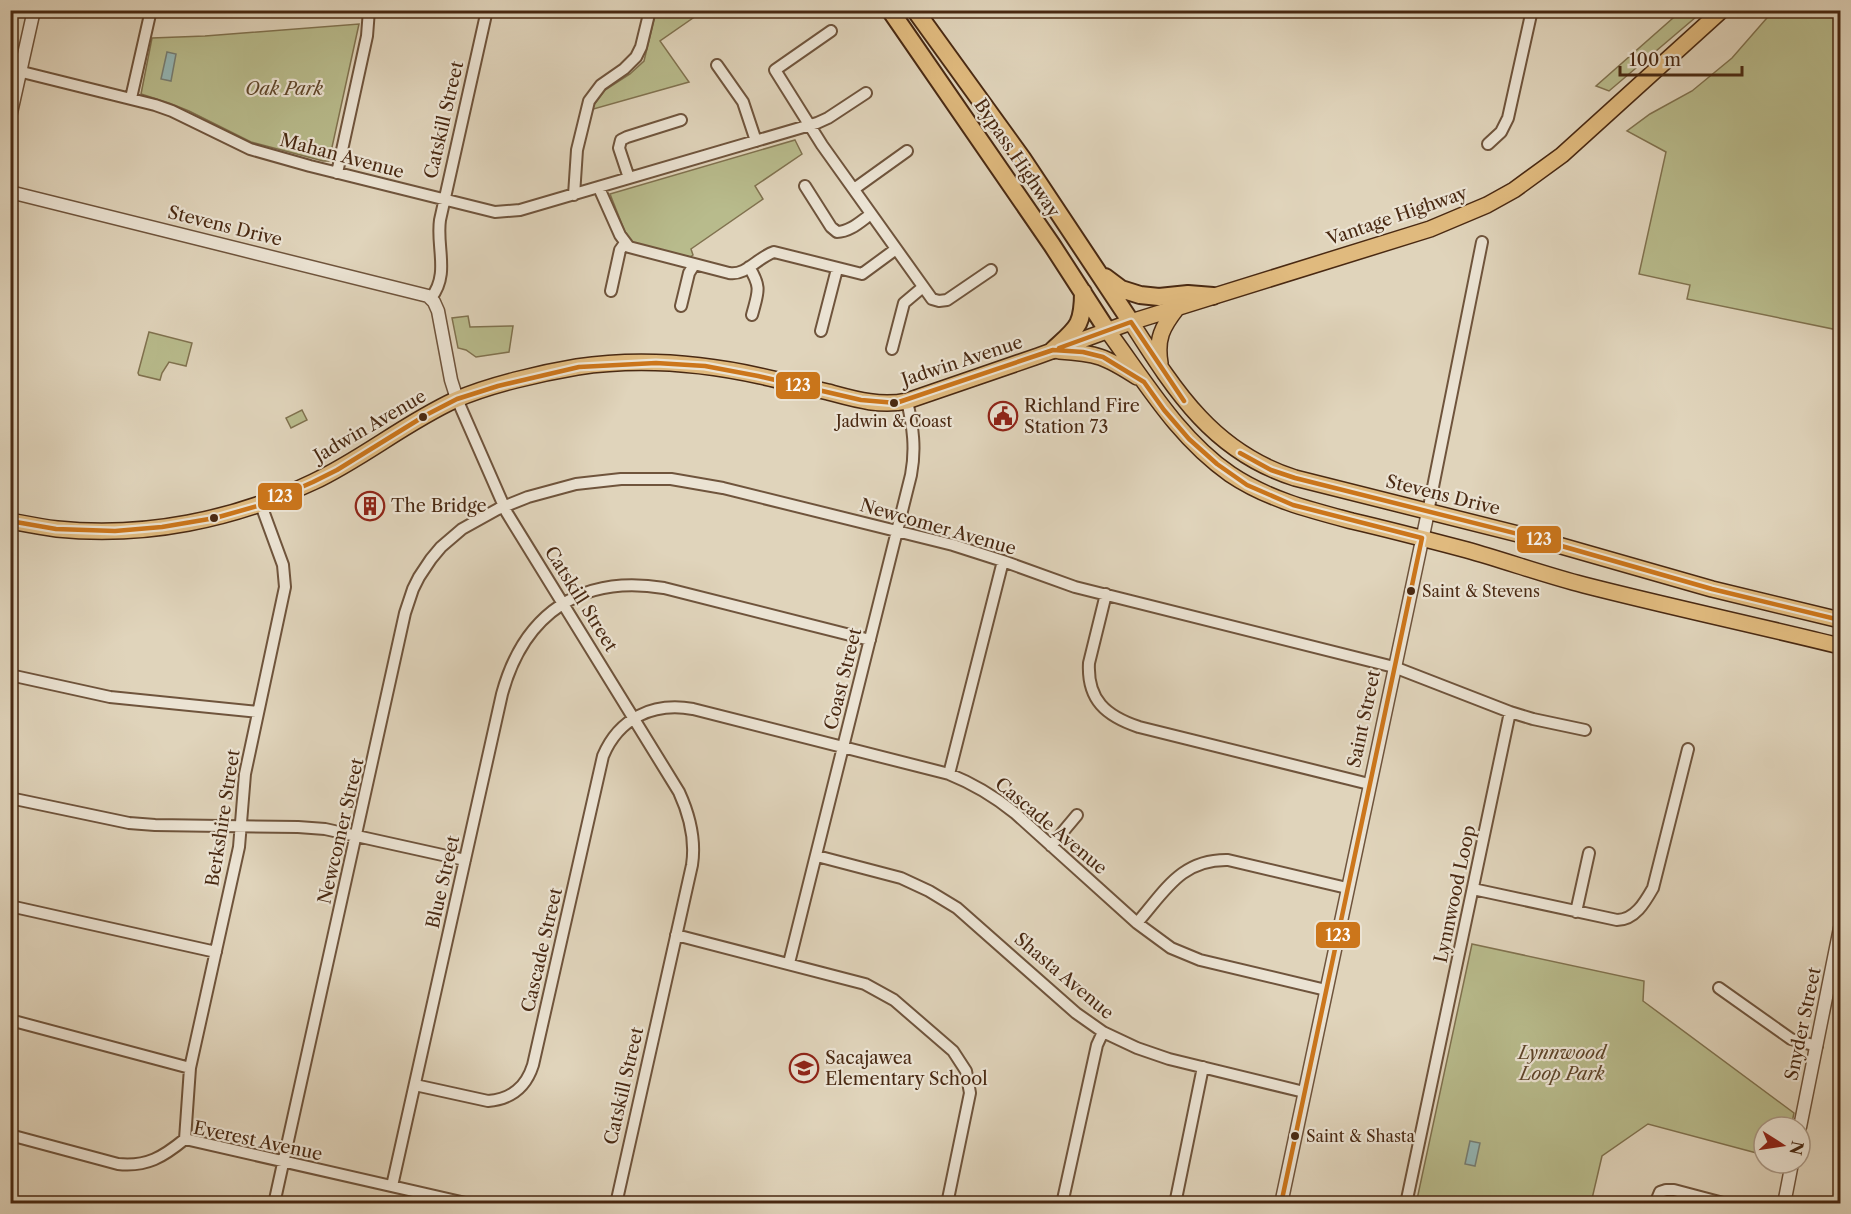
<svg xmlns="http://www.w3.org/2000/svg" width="1851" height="1214" viewBox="0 0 1851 1214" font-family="'Libre Caslon Text',serif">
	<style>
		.green { fill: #b8bb8c; stroke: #80724f; stroke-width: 1.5 }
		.water { fill: #94b7b6; stroke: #767e74; stroke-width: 1.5 }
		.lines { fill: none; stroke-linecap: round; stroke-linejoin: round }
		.minor-casing { stroke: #6f543c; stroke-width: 14 }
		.tertiary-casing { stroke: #6f543c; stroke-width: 15 }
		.primary-casing { stroke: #492912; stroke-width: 18 }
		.trunk-casing { stroke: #492912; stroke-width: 20 }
		.minor { stroke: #ebe3d3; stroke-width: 10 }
		.tertiary { stroke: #ebe3d3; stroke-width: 12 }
		.primary { stroke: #e0ba7e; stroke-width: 15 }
		.trunk { stroke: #e0ba7e; stroke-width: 16 }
		.bus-1-casing { stroke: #ebe3d3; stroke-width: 9 }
		.bus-1 { stroke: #cc761b; stroke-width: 4.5 }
		.bus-dot { fill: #492912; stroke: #ebe3d3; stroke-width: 2 }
		.labels { text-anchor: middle; stroke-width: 4.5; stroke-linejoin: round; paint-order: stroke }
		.bus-label { font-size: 16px; fill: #492912; stroke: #ebe3d3; text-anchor: start }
		.park-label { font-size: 18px; font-style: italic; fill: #5f462a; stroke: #ebe3d3 }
		.street-label { font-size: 18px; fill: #492912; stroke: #ebe3d3 }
		.poi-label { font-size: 18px; fill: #492912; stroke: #ebe3d3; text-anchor: start }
		.line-badge { stroke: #ebe3d3; stroke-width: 2 }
		.badge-label { font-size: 16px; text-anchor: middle; font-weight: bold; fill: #fff }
	</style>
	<rect width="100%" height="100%" fill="#e0d4bb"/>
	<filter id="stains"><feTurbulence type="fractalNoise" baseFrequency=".00333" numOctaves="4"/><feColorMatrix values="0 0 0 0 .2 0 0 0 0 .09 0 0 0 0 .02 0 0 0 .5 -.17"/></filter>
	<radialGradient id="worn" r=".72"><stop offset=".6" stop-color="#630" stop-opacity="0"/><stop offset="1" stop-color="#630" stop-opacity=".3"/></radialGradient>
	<path class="green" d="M1832,10L1840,13V321L1838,330L1687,299L1690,285L1639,274L1666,152L1627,131L1650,114L1692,91L1732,58L1773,11Z
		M656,11H703L660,41L689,82L590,110L605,90L630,74L644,61Z
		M1681,11H1703L1609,91L1596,86Z
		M359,24L329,161H323L251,142L189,111L169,103L141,94L152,38L205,36Z
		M795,140L802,154L755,186L763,199L691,249L693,255L690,257L629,242L610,194Z
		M468,316L470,327L513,326L509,352L476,357L466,350L458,348L452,318Z
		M149,332L192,343L186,366L169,362L162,373L160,380L139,375L138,373Z
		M302,410L307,420L291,428L286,418Z
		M1472,944L1644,981L1643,1001L1794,1113L1791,1127H1764V1155L1648,1124L1602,1156L1591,1203L1416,1204Z"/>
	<path class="water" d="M167,52L176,54L171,81L161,79Z
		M1470,1141L1480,1143L1475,1166L1465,1164Z"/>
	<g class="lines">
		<g class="minor-casing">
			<path id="minor" d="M831,31L775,70L822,145L932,299L939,301L947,300L991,270
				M717,65L743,102L756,141
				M10,69L155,105L172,111L250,149L310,166L495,212L520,210L817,123L828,118L866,93
				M131,98L151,10
				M1488,144L1501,132L1508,118L1532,10
				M337,173L367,36L369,10
				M629,178L619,148L621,140L627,137L681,120
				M805,186L831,227L837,232C850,232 861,221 871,214
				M599,188L620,235L629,247L729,273C746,276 758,257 774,252L862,274L896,249
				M854,189L907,151
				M574,195L577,150L589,101L601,85L624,69L636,57L641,47L650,10
				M749,267C762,288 758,292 752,315
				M611,291L620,250L625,243
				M431,298C450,274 436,247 440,220L487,10
				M681,306L689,273L694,265
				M821,331L837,269
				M892,349L904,303L923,287
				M457,399L507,513L679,792C690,816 696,839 692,865L616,1204
				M1428,512L1482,242
				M1106,594L1089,663C1087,700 1106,716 1139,727L1369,784
				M10,675L110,697L258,712
				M949,774L1003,561
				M10,798L129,823L155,825L298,827L325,829L465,860
				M1051,846L1077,815
				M817,856L901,878L929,891L957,908L1076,1013L1103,1032L1137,1048L1169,1059L1304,1092
				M1473,889L1617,920C1635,920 1645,902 1653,888L1688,749
				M10,906L216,952
				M1576,912L1589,853
				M1137,923C1165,891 1181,859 1228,860L1347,888
				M676,935L865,984L894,1000L953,1051L966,1071L970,1093L947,1204
				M789,963L911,475C916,449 913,427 907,401
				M1719,988L1791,1039L1817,1046
				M10,1020L190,1068
				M415,1085L488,1101C512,1099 526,1087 533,1065L603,756C619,718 653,702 693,709L949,774C974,784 994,796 1015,813L1137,923L1171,948L1200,960L1326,990
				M10,1135L118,1164C147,1167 163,1157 185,1139L470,1204
				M185,1139L190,1068L239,847L245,774L285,587L283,565L261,505
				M392,1186L502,694C524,613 582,574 664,588L870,640
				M274,1204L405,613L413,589L419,577L431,559L441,547L462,529L498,509L528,497L576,484L621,479H671L723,488L953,545L1003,561L1075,587L1394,667L1510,712L1533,719L1585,730
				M1062,1204L1097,1045L1103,1032
				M1175,1204L1203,1067
				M1406,1204L1510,712
				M1655,1204L1660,1192L1666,1190H1674L1727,1204"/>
		</g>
		<g class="tertiary-casing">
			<path id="tertiary" d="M10,117L34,10
				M10,192L428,296L434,302L438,311L451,380L457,399
				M1800,1127L1840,928
				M1281,1204L1428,512
				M1784,1204L1792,1163"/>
		</g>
		<g class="primary-casing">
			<path id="primary" d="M1131,322C1175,391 1213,452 1295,478L1530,537L1712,589L1840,620
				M1107,330C1145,381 1177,437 1230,474C1267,499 1310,510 1352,521C1391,530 1429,540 1467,550C1506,561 1545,575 1584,585C1670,607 1755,625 1840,646
				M1059,351C1097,353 1106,357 1137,377
				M1160,363C1156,339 1162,327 1177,308
				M10,521C26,524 41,527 57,529C144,538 234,520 313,482C362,459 405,423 455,400C489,385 541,373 577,367C637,358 701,363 760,376C783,381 805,387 828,392C854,399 880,407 907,401L1038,356L1131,322L1430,229L1487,205L1514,190L1562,155L1722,10"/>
		</g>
		<g class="trunk-casing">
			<path id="trunk" d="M890,10L1052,245L1107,330
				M915,10L1022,158L1131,322
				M1105,277L1121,289L1140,295L1159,297L1188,294L1213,296
				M1053,350C1077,328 1083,326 1083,292"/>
		</g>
		<use href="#minor" class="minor"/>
		<use href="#tertiary" class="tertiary"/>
		<use href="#primary" class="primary"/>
		<use href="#trunk" class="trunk"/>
		<g class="bus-1-casing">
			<path id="bus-1" d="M1059,348L1131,322L1184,401
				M1240,453L1271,470L1295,478L1530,537L1712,589L1840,620
				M10,521L56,529L115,531L162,527L215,518L261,505L313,482L337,470L426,415L457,399L498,386L579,367L656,363L705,366L758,376L861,400L896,403L1053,350L1083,352L1103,357L1144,382L1164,410L1189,439L1217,464L1247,485L1293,505L1422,538L1281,1204"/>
		</g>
		<use href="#bus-1" class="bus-1"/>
	</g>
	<defs>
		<g id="civic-ring" transform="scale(1.5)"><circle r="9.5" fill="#ebe3d3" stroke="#8f2418" stroke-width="1.5"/><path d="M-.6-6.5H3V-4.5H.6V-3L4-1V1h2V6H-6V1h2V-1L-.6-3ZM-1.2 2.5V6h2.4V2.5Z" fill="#8f2418"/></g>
		<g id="building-ring" transform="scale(1.5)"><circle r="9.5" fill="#ebe3d3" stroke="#8f2418" stroke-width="1.5"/><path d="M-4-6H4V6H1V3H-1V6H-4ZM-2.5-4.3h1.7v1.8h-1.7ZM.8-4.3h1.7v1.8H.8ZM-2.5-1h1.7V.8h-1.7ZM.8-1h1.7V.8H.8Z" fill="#8f2418"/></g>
		<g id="school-ring" transform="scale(1.5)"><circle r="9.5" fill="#ebe3d3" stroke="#8f2418" stroke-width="1.5"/><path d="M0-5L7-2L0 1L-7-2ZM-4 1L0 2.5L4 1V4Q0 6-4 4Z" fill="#8f2418"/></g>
	</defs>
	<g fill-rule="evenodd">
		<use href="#civic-ring" x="1003" y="416"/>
		<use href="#building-ring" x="370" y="506"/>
		<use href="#school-ring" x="804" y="1068"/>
	</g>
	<g class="bus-dot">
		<circle cx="894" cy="403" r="5"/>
		<circle cx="423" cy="417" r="5"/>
		<circle cx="214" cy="518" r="5"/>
		<circle cx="1411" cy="591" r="5"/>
		<circle cx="1295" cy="1136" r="5"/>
	</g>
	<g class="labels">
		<g class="bus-label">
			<text x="894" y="427" text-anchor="middle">Jadwin &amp; Coast</text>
			<text x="1422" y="597">Saint &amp; Stevens</text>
			<text x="1306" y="1142">Saint &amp; Shasta</text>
		</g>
		<g class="park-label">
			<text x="284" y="95">Oak Park</text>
			<text x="1562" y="1059">Lynnwood<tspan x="1562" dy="21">Loop Park</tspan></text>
		</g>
		<g class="street-label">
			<text transform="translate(444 120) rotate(-77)" y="6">Catskill Street</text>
			<text transform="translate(342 156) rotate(15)" y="6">Mahan Avenue</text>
			<text transform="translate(1017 158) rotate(56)" y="6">Bypass Highway</text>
			<text transform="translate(1397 216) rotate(-19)" y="6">Vantage Highway</text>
			<text transform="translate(225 226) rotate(14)" y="6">Stevens Drive</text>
			<text transform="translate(962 361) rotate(-18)" y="6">Jadwin Avenue</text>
			<text transform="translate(370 426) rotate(-30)" y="6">Jadwin Avenue</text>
			<text transform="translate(1443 495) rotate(14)" y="6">Stevens Drive</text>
			<text transform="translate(938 527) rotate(16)" y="6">Newcomer Avenue</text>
			<text transform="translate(581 599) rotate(58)" y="6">Catskill Street</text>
			<text transform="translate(843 679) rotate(-76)" y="6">Coast Street</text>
			<text transform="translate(1364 719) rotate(-78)" y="6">Saint Street</text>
			<text transform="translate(223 818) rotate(-81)" y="6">Berkshire Street</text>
			<text transform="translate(1051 826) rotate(40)" y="6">Cascade Avenue</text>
			<text transform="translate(341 831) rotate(-77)" y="6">Newcomer Street</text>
			<text transform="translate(443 882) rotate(-77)" y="6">Blue Street</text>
			<text transform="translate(1455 894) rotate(-78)" y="6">Lynnwood Loop</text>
			<text transform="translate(542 950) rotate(-77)" y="6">Cascade Street</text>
			<text transform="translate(1064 976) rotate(40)" y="6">Shasta Avenue</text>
			<text transform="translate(1803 1024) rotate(-78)" y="6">Snyder Street</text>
			<text transform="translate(624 1086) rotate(-77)" y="6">Catskill Street</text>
			<text transform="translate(258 1141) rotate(12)" y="6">Everest Avenue</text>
		</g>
		<g class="poi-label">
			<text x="1024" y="412">Richland Fire<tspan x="1024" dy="21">Station 73</tspan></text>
			<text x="391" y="512">The Bridge</text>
			<text x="825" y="1064">Sacajawea<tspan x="825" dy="21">Elementary School</tspan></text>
		</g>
	</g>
	<g class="line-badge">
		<rect x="775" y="371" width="46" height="29" rx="6" fill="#cc761b"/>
		<rect x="257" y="482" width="46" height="29" rx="6" fill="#cc761b"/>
		<rect x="1516" y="525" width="46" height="29" rx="6" fill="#cc761b"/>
		<rect x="1315" y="921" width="46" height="28" rx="6" fill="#cc761b"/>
	</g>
	<g class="badge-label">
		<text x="798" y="391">123</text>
		<text x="280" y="502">123</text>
		<text x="1539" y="545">123</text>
		<text x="1338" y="941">123</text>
	</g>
	<rect width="1851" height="1214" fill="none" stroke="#e0d4bb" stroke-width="36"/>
	<rect x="12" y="12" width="1827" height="1190" fill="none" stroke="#492912" stroke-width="3"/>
	<rect x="18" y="18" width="1815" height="1178" fill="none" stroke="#492912" stroke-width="1.5"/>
	<g transform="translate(1782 1145) rotate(102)"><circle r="28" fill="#ebe3d3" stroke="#aa9986" stroke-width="1.5"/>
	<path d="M0-4.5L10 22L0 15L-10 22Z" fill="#8f2418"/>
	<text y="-9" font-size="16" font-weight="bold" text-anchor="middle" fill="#492912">N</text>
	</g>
	<path d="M1620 66v9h122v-9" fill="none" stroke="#492912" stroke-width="3"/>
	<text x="1629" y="66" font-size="18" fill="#492912" stroke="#ebe3d3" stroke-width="4.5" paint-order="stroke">100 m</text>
	<rect width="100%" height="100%" filter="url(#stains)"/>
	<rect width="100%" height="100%" fill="url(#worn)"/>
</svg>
